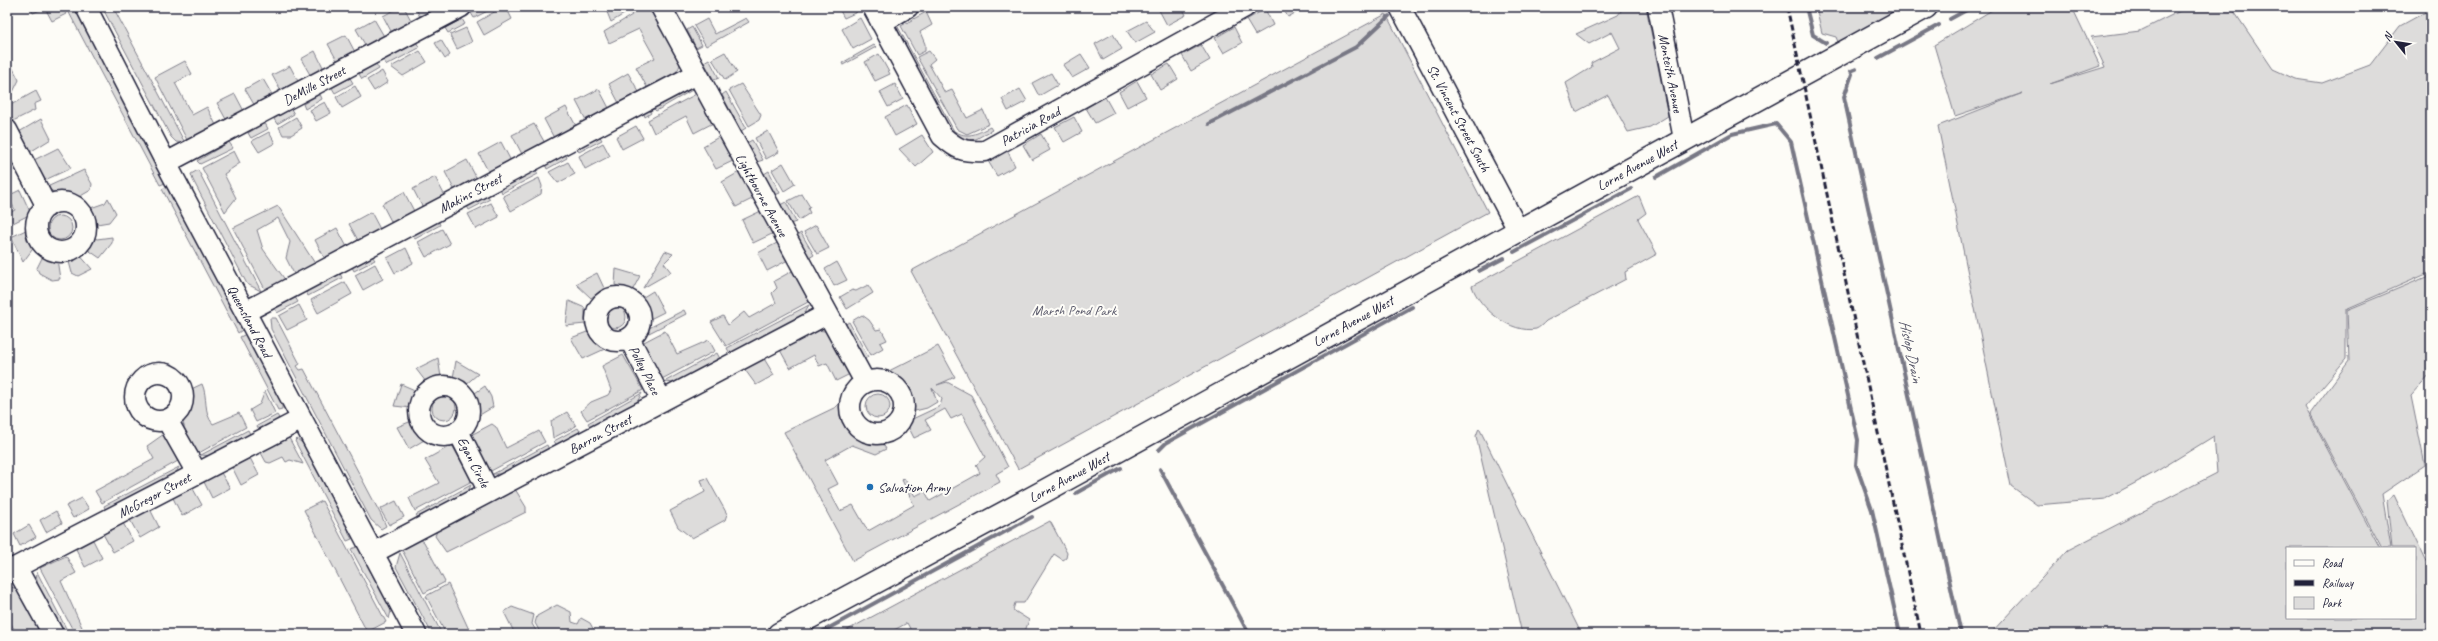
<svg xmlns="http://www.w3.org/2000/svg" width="2438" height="641" viewBox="0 0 2438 641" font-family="Caveat,sans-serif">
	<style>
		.green { fill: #dddcdb; stroke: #807f8b }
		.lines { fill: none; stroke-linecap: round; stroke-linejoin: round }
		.stream { stroke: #787885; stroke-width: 4 }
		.minor-casing { stroke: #22223b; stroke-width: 23 }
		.major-casing { stroke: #22223b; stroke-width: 25 }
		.minor { stroke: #fdfcf7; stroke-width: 20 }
		.major { stroke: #fdfcf7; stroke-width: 22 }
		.rail { stroke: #22223b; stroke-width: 3; stroke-dasharray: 6 3; stroke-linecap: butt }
		.poi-dot { fill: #1f6fb2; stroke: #fdfcf7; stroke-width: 1.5 }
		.labels { text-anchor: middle; stroke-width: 4; stroke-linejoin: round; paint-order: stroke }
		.street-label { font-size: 14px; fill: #22223b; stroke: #fdfcf7 }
		.park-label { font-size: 14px; fill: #5a5a6b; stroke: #fdfcf7 }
		.poi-label { font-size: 14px; fill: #22223b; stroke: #fdfcf7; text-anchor: start }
		.water-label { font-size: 15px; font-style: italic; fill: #545466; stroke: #fdfcf7 }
	</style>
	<rect width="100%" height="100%" fill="#fdfcf7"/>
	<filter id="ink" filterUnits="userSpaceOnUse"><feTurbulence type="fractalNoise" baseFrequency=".025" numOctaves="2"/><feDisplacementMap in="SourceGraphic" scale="8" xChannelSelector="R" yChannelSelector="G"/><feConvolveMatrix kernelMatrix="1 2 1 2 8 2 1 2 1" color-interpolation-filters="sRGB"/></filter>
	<g filter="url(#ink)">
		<path class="green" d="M30,7H62L66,14L52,21L45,8L33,13Z
			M66,7H77L168,182L160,185Z
			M102,7H113L185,143L176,142L171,137Z
			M400,7H404L413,24L393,35L383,16Z
			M415,7H440L421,19Z
			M483,7H495L474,18L471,13Z
			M503,7H506L512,19L484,35L477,22Z
			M605,7H654L681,59C680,77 662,81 648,89L636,67L655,58L639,29L609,43L604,32L632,15L629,11L611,22Z
			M838,7H854L857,12L844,18Z
			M1163,7H1182L1186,15L1167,25L1159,10Z
			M1282,7H1306L1288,17Z
			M1624,7H1646L1668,116L1650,127L1628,132L1608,95L1576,112L1566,83L1592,67L1591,63L1620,48L1612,32L1589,44L1576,34L1618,15Z
			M1816,7H1903L1838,42L1836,37L1822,33Z
			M1997,7H2072L2100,66L2050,84L2105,67L2091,37L2140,31L2188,7H2231L2273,69L2295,79L2322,83L2370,65L2400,26L2431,9V272L2346,309V359L2305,407L2380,548H2287V618H2415V548H2392L2387,501L2394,495L2431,572V634H1990L2068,550L2217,473L2214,436L2154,473L2105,499L2037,505L2011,486L1938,126L2023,93L1955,116L1934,45Z
			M1265,9L1273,25L1255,35L1246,20Z
			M926,12L932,25L920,32L925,44V51L917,55L901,26Z
			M1386,14L1488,212L1018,469L911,271Z
			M746,18L749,22L706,46L694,26L707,19L715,34Z
			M860,18L871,39L853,49L842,29Z
			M374,19L385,38L367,48L356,29Z
			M462,19L465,24L448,33L445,28Z
			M1146,21L1155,32L1135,43L1127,31Z
			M692,27L702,45L696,48L687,30Z
			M898,27L954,131C968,139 976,134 990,127L992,130L976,139L965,141L949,131L898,37Z
			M1234,27L1242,43L1224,53L1215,38Z
			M466,28L472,42L457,49L450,35Z
			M1113,34L1122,49L1103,60L1095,44Z
			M346,35L356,54L339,64L328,44Z
			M441,40L450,55L445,59L435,43Z
			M417,43L419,48L387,65L383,60Z
			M874,45L876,47L843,65L842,63Z
			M1201,45L1210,60L1191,71L1182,55Z
			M315,51L325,71L312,78L301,59Z
			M420,51L427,62L403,76L391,67Z
			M929,51L935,59L929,64L945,93L952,90L967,118L983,110L989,124L967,134L957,129L917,57Z
			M725,52L737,72L725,80L712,59Z
			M879,54L890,74L875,81L865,62Z
			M1081,54L1090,68L1072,78L1063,65Z
			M7,57L19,80L13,92L7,95Z
			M709,59L719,78L714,80L704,62Z
			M185,61L192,74L175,83L192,115L207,107L217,127L188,142L155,77Z
			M376,64L379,69L362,79L359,74Z
			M1169,64L1178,79L1160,90L1151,74Z
			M290,66L300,85L283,95L272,75Z
			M382,71L388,82L374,91L367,80Z
			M628,73L639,92L619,103L609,84Z
			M1051,73L1058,85L1039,96L1032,83Z
			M350,78L353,83L335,93L332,88Z
			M263,79L274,98L256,108L245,89Z
			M1137,81L1146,97L1127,107L1119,92Z
			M741,84L761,115L759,120L749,126L729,90Z
			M895,84L903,99L888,107L880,92Z
			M355,86L361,97L342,108L336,97Z
			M599,89L609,108L586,120L576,101Z
			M686,89H694L656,111L654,109L650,111L651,113L645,117L643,111Z
			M1020,89L1027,101L1008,111L1002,99Z
			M36,91L41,101L34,104L35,110L13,121L7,107Z
			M726,92L746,128L741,131L722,95Z
			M698,93L715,122L694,133L686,116L654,133L648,120Z
			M235,94L245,113L228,123L217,103Z
			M320,94L322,99L305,109L303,104Z
			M1105,97L1114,113L1095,123L1086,108Z
			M325,102L331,113L316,121L310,110Z
			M907,105L917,124L895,136L885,117Z
			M566,107L576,126L554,138L544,119Z
			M291,109L294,114L277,124L274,119Z
			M296,117L302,128L291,135H283L279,127Z
			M1074,117L1082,132L1064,142L1055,127Z
			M41,119L51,139L30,152L19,132Z
			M265,123L268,129L251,138L248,133Z
			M534,124L545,143L522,154L512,135Z
			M636,126L643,138L622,149L616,137Z
			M768,131L779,152L766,159L755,138Z
			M269,132L275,143L259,152L252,141Z
			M1041,134L1050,150L1032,160L1023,145Z
			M599,135L602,140L579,152L576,147Z
			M722,135L735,160L716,169L703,146Z
			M922,135L933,152L916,167L899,149Z
			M752,140L763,160L757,162L747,143Z
			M229,142L233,148L200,164L197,161Z
			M501,142L511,161L489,173L479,154Z
			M603,143L610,156L585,169L579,156Z
			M58,148L71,168L45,180L34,160Z
			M1007,150L1015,166L997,176L988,161Z
			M234,151L240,163L224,174L236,198L225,212L202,168Z
			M565,153L567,158L547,169L545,164Z
			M467,160L477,179L455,191L445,172Z
			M568,162L575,174L558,183L549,172Z
			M783,163L795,184L784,191L772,170Z
			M535,169L538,174L502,193L500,188Z
			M84,170L92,184L91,190L72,201L56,194L47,187Z
			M198,170L261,291L247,284L193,180L191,174Z
			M741,171L756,197L736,207L722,182Z
			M769,171L780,193L775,195L764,174Z
			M435,177L445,196L423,208L413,189Z
			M539,178L542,186L541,194L511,211L503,196Z
			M168,186L245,328L238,333L162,189Z
			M20,190L31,214L7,226V214L15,210L8,196Z
			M404,192L414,211L392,223L382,204Z
			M802,194L810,207L808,209L810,213L799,220L788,201Z
			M487,195L490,199L469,210L467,206Z
			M1639,196L1646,213L1638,219L1657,254L1625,272L1626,279L1546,321C1543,324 1539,328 1536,329C1511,334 1479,308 1472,286Z
			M108,198L116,213L109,222L91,225L85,210L105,203Z
			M786,202L796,222L790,224L780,205Z
			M491,203L499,217L476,229L468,214Z
			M278,206L316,265L295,276L286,258L290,242L278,218L257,230L263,249L286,281L266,291L233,228Z
			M763,210L774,233L753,243L742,220Z
			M371,212L381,231L359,242L349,224Z
			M48 228a12 12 0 1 1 24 0a12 12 0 1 1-24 0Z
			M438,220L440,225L415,239L412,234Z
			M816,225L829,248L817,254L804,232Z
			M30,228L35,246L23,262L12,239H7Z
			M337,228L347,247L325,259L315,240Z
			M442,229L450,244L426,257L418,242Z
			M801,233L814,255L809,258L796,236Z
			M91,236L97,239L112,237V243L100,258L84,247Z
			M779,242L788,260L767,271L758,253Z
			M406,248L413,263L395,273L387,258Z
			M665,251L673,254L664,263L671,272L643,288Z
			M78,253L92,269L78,276L72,273L68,258Z
			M44,254L57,259L60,279L52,280L39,273L37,268Z
			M372,256L375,260L354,271L352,267Z
			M837,262L847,280L834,286L825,269Z
			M375,264L383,279L363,290L355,275Z
			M616,269L640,276L632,291L615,285Z
			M794,270L810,301L726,346L711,322L723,316L728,325L744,312L749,318L776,303L772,293L777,288L774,281Z
			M340,273L342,278L308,296L306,291Z
			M597,273L604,288L591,298L576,284Z
			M2431,275V374L2411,396L2425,465L2382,494L2391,548H2382L2310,414L2349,361L2347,310Z
			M345,282L352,294L318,313L311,300Z
			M868,285L873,293L847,309L840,297L852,290L856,291Z
			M653,291L664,312L646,321V313L640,299Z
			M295,297L298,302L277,313L275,308Z
			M569,301L585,308V324L566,326Z
			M299,305L307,320L287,330L279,316Z
			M809,305L803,315L730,354L727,348Z
			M604 317a11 11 0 1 1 22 0a11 11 0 1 1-22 0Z
			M684,310L686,314L649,333L647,329Z
			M862,315L869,320L876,330L881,329L887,340L880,343L883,348L871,355L852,321Z
			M270,318H276L300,364L297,366L300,370L304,369L381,515L386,526L381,529L371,520L271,329Z
			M849,322L868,357L862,360L844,325Z
			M816,330L825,331L850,374L836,381L827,363L819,366L814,355L790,368L780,350Z
			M665,331L677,354L709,340L715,351L660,380L642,343Z
			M587,332L598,343L607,348L583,359L571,338Z
			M248,333L282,402V409L278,410L240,337Z
			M938,346L955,377L937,385L947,382L971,395L1008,467L996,474L1000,482L853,561L784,432L836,407L849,393C843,416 854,436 879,437L886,449L876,454L852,445L825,460L838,484L828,489L840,511L853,505L868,531L914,505L902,480L904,478L915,496L925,491L930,501L980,473L976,465L985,457L962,414L951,419L945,409L925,420L931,430L914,438L906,422L940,406L942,399L932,388L937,402L927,408L911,412L902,388L883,374Z
			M717,353L720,359L675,383L664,382Z
			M623,355L643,390L587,420L581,411L591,402L608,395L611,390L602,366Z
			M763,357L774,375L756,385L743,367Z
			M438,358L441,377L426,382L416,369Z
			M456,361L478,374L465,385L453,378Z
			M202,384C208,397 203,413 213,424L239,413L246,427L197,454C191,444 183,430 183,419C183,409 187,400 187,391Z
			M401,384L417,391L412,408L394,406Z
			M485,386L491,397L493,407L473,419L475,409L472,395Z
			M265,391L275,413L256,422L250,410L260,404Z
			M642,393L636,404L591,428L588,423Z
			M866 406a12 12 0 1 1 24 0a12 12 0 1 1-24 0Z
			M432 408a12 12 0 1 1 24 0a12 12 0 1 1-24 0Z
			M567,412L576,426L553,438L551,421Z
			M277,415L279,418L260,431L257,426Z
			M414,420L422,431L431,436L409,449L397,427Z
			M492,424L496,427L506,448L539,431L545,442L489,472L471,435Z
			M578,428L581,433L557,446L554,441Z
			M1479,428L1580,631L1567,634H1522L1476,436Z
			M248,430L251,436L212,456L201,455Z
			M164,434L178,461L102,503L95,491L154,459L147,446Z
			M289,438L303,464L290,460L286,462L283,457L270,463L266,462L260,451Z
			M297,439L305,445L352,530L348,532L352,539L347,541L295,441Z
			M452,445L472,481L415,511L409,498L439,483L425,460Z
			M547,445L549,450L504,474H493Z
			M250,458L259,475L241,485L232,467Z
			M179,467L175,475L106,511L104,506Z
			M220,471L230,488L212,498L203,480Z
			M707,478L727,514L725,520L692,538L678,527L670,511L705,492L701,480Z
			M471,485L467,494L419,519L416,515Z
			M192,487L202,505L182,516L173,498Z
			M515,489L526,507V512L446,552L435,536L437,531Z
			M82,498L89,509L73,518L66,506Z
			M322,501L386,622L369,631L366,630L304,510Z
			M396,501L404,517L389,525L380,509Z
			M150,509L159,527L140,538L130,520Z
			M56,511L62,523L46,532L40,520Z
			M1050,521L1067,553L1066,558L1063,560L1054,554L1024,603H1015L1013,610L1029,620L1024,634H913L907,623L887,634H840Z
			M123,523L133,541L113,552L103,534Z
			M29,525L36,537L20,546L14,534Z
			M420,539L424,542L445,582L424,593L402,550Z
			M93,540L102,558L85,567L76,549Z
			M360,546L392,607L389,619L351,549Z
			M400,553L442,634H432L396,567Z
			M66,556L76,573L61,581L85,634H75L40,568Z
			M37,572L69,634H63C55,619 33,588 37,572Z
			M448,584L471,634H446L426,596Z
			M7,586L18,589L42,634H17L7,617Z
			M557,605L571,612L572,622L578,624L581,618L590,623L596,634H541L535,623L537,616Z
			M512,607L534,615L532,624L538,634H515L504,612Z"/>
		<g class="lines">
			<path class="stream" d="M1806,7L1813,35L1826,43
				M1950,19L1972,7
				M1878,58L1939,25
				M1851,71L1856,69
				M1852,74L1844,97L1961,634
				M1209,124L1356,47L1389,16
				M1656,177L1732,134L1776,124L1791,142L1858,440L1856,465L1872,510L1900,634
				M1514,252L1631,189
				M1479,271L1504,258
				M1159,450L1166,443L1412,307
				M1160,469L1249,634
				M1076,493L1121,468
				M818,634L1032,517"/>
			<g class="minor-casing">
				<path id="minor" d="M86,7L166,163L416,634
					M661,7L865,382
					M873,7L942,136C958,150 963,152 985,151L1245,7
					M1400,7L1518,230
					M1658,7L1684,139
					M881,23L908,7
					M7,130L47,207
					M166,163L461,7
					M36 227a25 25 0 1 1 50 0a25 25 0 1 1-50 0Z
					M596 319a22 22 0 1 1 44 0a22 22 0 1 1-44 0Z
					M245,312L696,74
					M629,338L662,401
					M135 397a24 24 0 1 1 48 0a24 24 0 1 1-48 0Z
					M850 407a27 27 0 1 1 54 0a27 27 0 1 1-54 0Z
					M419 411a25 25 0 1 1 50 0a25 25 0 1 1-50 0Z
					M167,420L197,473
					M458,431L489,492
					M373,553L827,314
					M16,567L53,634
					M7,572L302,419"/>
			</g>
			<g class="major-casing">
				<path id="major" d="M779,634L1041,493L1926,7"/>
			</g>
			<use href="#minor" class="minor"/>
			<use href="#major" class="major"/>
			<path class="rail" d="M1787,7L1921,634"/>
		</g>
	</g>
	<circle class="poi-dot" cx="870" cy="487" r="4"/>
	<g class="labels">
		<g class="street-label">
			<text transform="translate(1671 73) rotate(79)" y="5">Monteith Avenue</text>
			<text transform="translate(314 85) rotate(-28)" y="5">DeMille Street</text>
			<text transform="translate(1459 118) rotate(62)" y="5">St. Vincent Street South</text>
			<text transform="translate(1030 126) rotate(-29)" y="5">Patricia Road</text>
			<text transform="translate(1637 165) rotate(-29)" y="5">Lorne Avenue West</text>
			<text transform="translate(470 193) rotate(-28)" y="5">Makins Street</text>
			<text transform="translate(762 195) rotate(61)" y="5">Lightbourne Avenue</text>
			<text transform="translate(250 321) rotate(62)" y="5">Queensland Road</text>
			<text transform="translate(1353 321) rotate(-29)" y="5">Lorne Avenue West</text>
			<text transform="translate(645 370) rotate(63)" y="5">Polley Place</text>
			<text transform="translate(600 434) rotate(-28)" y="5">Barron Street</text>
			<text transform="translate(474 462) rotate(63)" y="5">Egan Circle</text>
			<text transform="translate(1069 477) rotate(-29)" y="5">Lorne Avenue West</text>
			<text transform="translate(154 495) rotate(-28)" y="5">McGregor Street</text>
		</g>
		<g class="park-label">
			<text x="1074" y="315">Marsh Pond Park</text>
		</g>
		<g class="poi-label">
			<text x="878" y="492">Salvation Army</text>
		</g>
		<g class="water-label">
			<text transform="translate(1911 351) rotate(78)" y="5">Hislop Drain</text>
		</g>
	</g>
	<rect width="2438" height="641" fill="none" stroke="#fdfcf7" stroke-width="24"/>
	<rect x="12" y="12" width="2414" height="617" fill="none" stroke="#22223b" stroke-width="1.5" filter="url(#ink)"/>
	<rect x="2286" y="547" width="130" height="72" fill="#fdfcf7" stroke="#a5a5ac"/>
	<rect x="2294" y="560" width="20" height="6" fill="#fdfcf7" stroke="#a5a5ac"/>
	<text x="2322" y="567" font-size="12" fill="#22223b">Road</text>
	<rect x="2294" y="580" width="20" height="6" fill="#22223b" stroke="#a5a5ac"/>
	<text x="2322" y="587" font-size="12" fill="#22223b">Railway</text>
	<rect x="2294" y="597" width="20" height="12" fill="#dddcdb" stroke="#a5a5ac"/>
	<text x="2322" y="607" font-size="12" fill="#22223b">Park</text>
	<g transform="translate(2396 42) rotate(300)" stroke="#fdfcf7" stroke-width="3" paint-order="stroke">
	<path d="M0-3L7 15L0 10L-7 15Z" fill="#22223b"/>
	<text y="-6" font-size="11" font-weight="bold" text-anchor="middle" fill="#22223b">N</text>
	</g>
</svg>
